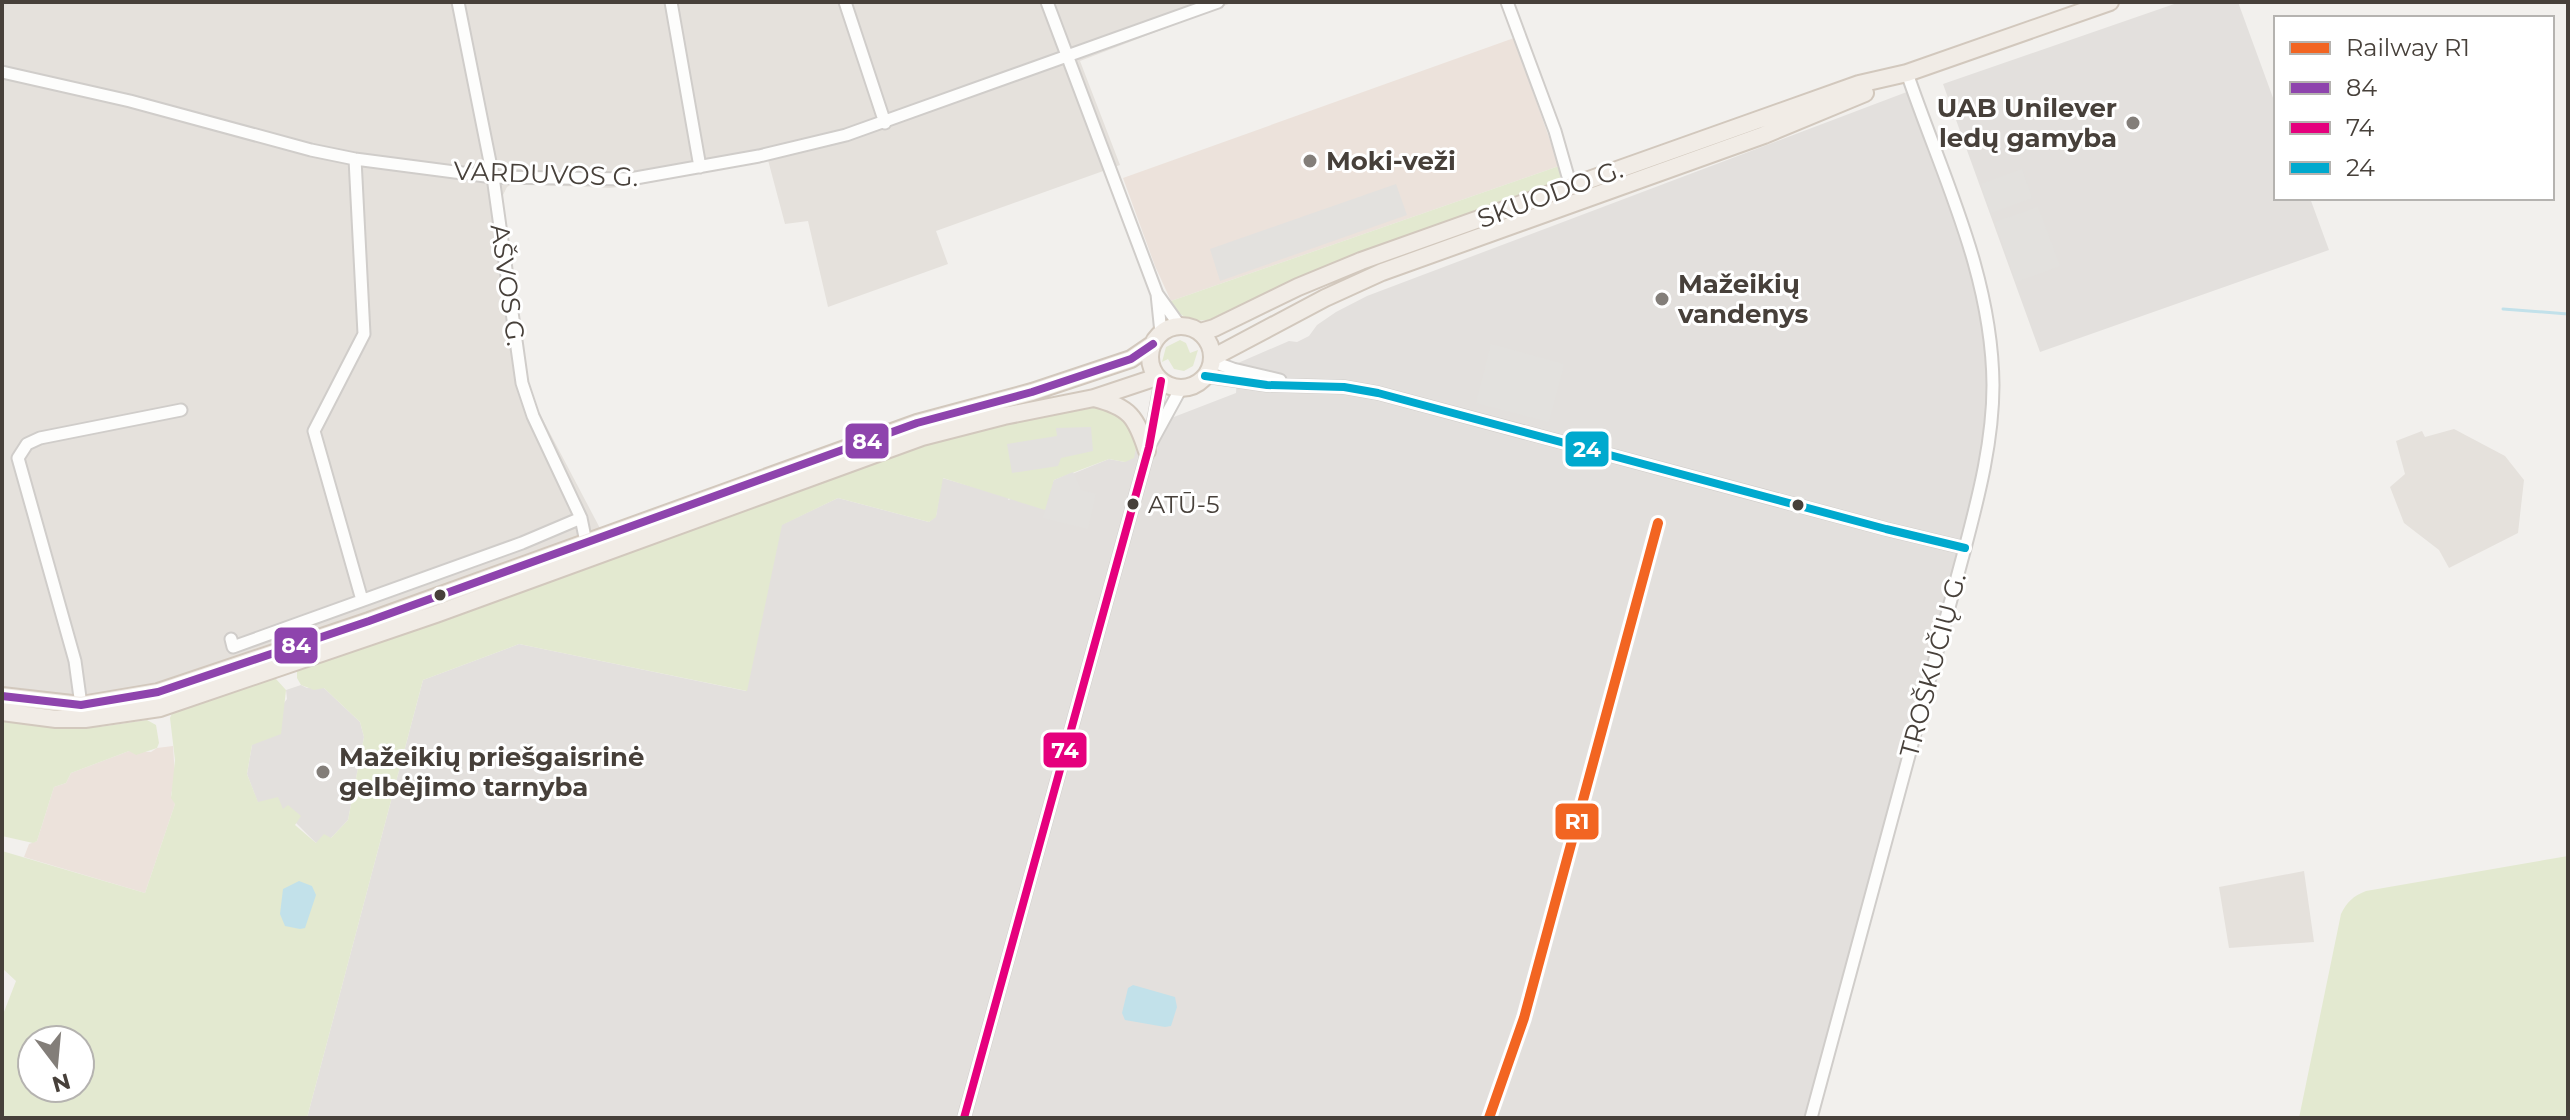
<svg xmlns="http://www.w3.org/2000/svg" width="2570" height="1120" viewBox="0 0 2570 1120" font-family="Montserrat,sans-serif">
	<style>
		.residential { fill: #e5e1dc }
		.commercial { fill: #ece2db }
		.industrial { fill: #e3e0dd }
		.green { fill: #e3e9d0; fill-rule: evenodd }
		.parking { fill: #e3e1de }
		.water { fill: #c2e1ea }
		.lines { fill: none; stroke-linecap: round; stroke-linejoin: round }
		.stream { stroke: #c2e1ea; stroke-width: 3 }
		.street-casing { stroke: #d0cdca; stroke-width: 15 }
		.primary-casing { stroke: #d2c8bd; stroke-width: 20 }
		.street { stroke: #fdfdfc; stroke-width: 11 }
		.primary { stroke: #f1ece6; stroke-width: 16 }
		.bus-1-casing { stroke: #fff; stroke-width: 14 }
		.bus-2-casing { stroke: #fff; stroke-width: 14 }
		.bus-3-casing { stroke: #fff; stroke-width: 14 }
		.bus-1 { stroke: #8e44ad; stroke-width: 8 }
		.bus-2 { stroke: #e5007d; stroke-width: 8 }
		.bus-3 { stroke: #00a9ce; stroke-width: 8 }
		.rail-1-casing { stroke: #fff; stroke-width: 16 }
		.rail-1 { stroke: #f26522; stroke-width: 10 }
		.poi-dot { fill: #837e79; stroke: #fff; stroke-width: 3 }
		.bus-dot { fill: #47403a; stroke: #fff; stroke-width: 3 }
		.labels { text-anchor: middle; stroke-width: 6; stroke-linejoin: round; paint-order: stroke }
		.bus-label { font-size: 24px; fill: #47403a; stroke: #fff; text-anchor: start }
		.poi-label { font-size: 26px; font-weight: bold; fill: #47403a; stroke: #fff; text-anchor: start }
		.street-label { font-size: 26px; fill: #47403a; stroke: #fff }
		.line-badge { stroke: #fff; stroke-width: 3 }
		.badge-label { font-size: 22px; text-anchor: middle; font-weight: bold; fill: #fff }
	</style>
	<rect width="100%" height="100%" fill="#f2f0ed"/>
	<path class="residential" d="M2,2H1234L1080,61L1120,165L936,231L948,264L828,307L808,221L785,224L768,160L643,184L610,188L512,184L507,187L502,197L526,380L532,399L603,534L142,691L83,698L2,688Z
		M2454,429L2505,456L2524,480L2518,533L2449,568L2439,550L2404,523L2390,487L2405,474L2396,441L2422,431L2425,437Z
		M2304,871L2314,942L2229,948L2219,887Z"/>
	<path class="commercial" d="M1514,38L1559,166L1171,301L1155,266L1123,178Z
		M173,746L175,777L171,795L175,804L145,893L24,857L29,844L37,841L54,787L66,783L71,773L129,751L151,752L157,748Z"/>
	<path class="industrial" d="M2180,2H2238L2276,106V198H2310L2329,250L2040,352L1943,84Z
		M1912,90L1966,228L1992,354L1986,456L1811,1118H307L423,680L519,644L746,691L781,525L838,498L929,522L936,516L942,478L1009,497L1008,500L1109,459L1125,462L1135,432L1236,393L1238,363L1289,341L1297,342L1309,336L1317,325L1336,312L1367,296Z
		M301,685L307,688H324L360,722L364,737L348,820L331,838L316,843L283,810L258,803L247,774L252,745L287,699L286,690Z"/>
	<path class="green" d="M1559,166L1561,179L1552,187L1319,269L1208,320C1191,322 1178,317 1171,301Z
		M1180,340L1186,343L1190,353L1198,350L1193,366L1184,371L1174,369L1168,359L1162,362L1166,347Z
		M1104,406L1129,420L1137,443L1134,458L1125,462L1109,459L1054,480L1045,510L943,478L936,517L929,522L838,498L782,525L747,691L519,644L423,680L307,1118H2V1017L16,981L2,968V851L145,893L175,804L171,798L175,760L170,718L172,713L270,677L276,679L286,690L281,734L252,745L247,774L258,802L278,797L283,809L288,805L301,816L295,825L316,843L324,834L331,838L348,820L364,737L360,722L324,688L314,690L301,685L297,678V669L937,440L1002,424ZM32,1040H80V1088H32Z
		M147,720L156,725L159,743L157,748L136,755L129,751L71,773L66,783L54,787L37,841L33,843L2,836V721L64,728L99,727Z
		M2568,856V1118H2299L2341,914C2347,902 2353,896 2366,891Z"/>
	<path class="parking" d="M2022,169L2032,198L1991,213L1981,184Z
		M1396,184L1407,215L1220,281L1210,249Z
		M2038,207L2060,266L2016,282L1995,222Z
		M1491,344L1564,364L1549,422L1476,403Z
		M1091,427L1093,451L1061,458L1058,466L1012,473L1007,444L1057,436L1056,428Z
		M1073,472L1081,490L1096,494L1088,529L1043,518L1054,480Z"/>
	<path class="water" d="M299,881L312,886L316,895L305,928L300,929L285,926L280,914L283,889Z
		M1133,985L1175,997L1177,1007L1171,1026L1165,1027L1125,1020L1122,1013L1128,988Z"/>
	<g class="lines">
		<path class="stream" d="M2503,309L2568,314"/>
		<g class="street-casing">
			<path id="street" d="M458,2L493,177L522,383L533,416L581,518L587,547
				M671,2L700,167
				M845,2L885,123
				M1047,2L1157,294L1180,326
				M1507,2L1555,131L1571,187
				M2,72L130,101L311,150L355,159L493,177L630,179L759,156L846,135L1218,2
				M355,159L364,334L314,431L362,600
				M1157,294L1161,333
				M1211,361L1233,369L1280,380
				M1205,376L1267,385L1344,387L1378,393L1886,529L1965,548
				M1151,443L1181,388
				M231,639L233,647L522,543L581,518
				M81,705L75,661L18,458L27,444L40,438L181,410
				M964,1118L1149,447L1161,381
				M1811,1118L1965,548C1979,495 1993,440 1993,385C1992,273 1942,176 1907,73"/>
		</g>
		<g class="primary-casing">
			<path id="primary" d="M1150 357a31 31 0 1 1 62 0a31 31 0 1 1-62 0Z
				M1200,332L1214,328L1298,287L1361,261L1859,84L1907,73L2110,2
				M1212,358L1325,298L1382,272L1764,135L1865,93
				M1094,398C1130,407 1136,417 1147,451
				M2,696L81,705L158,692L369,621L917,423L1032,392L1131,359L1153,344
				M2,712L56,719H85L160,708L436,614L922,437L1004,416L1094,398L1157,377"/>
		</g>
		<use href="#street" class="street"/>
		<use href="#primary" class="primary"/>
		<g class="bus-1-casing">
			<path id="bus-1" d="M2,696L81,705L158,692L369,621L917,423L1032,392L1131,359L1153,344"/>
		</g>
		<g class="bus-2-casing">
			<path id="bus-2" d="M964,1118L1149,447L1161,381"/>
		</g>
		<g class="bus-3-casing">
			<path id="bus-3" d="M1205,376L1267,385L1344,387L1378,393L1886,529L1965,548"/>
		</g>
		<use href="#bus-1" class="bus-1"/>
		<use href="#bus-2" class="bus-2"/>
		<use href="#bus-3" class="bus-3"/>
		<g class="rail-1-casing">
			<path id="rail-1" d="M1489,1118L1524,1018L1658,523"/>
		</g>
		<use href="#rail-1" class="rail-1"/>
	</g>
	<g class="poi-dot">
		<circle cx="2133" cy="123" r="8"/>
		<circle cx="1310" cy="161" r="8"/>
		<circle cx="1662" cy="299" r="8"/>
		<circle cx="323" cy="772" r="8"/>
	</g>
	<g class="bus-dot">
		<circle cx="1133" cy="504" r="7"/>
		<circle cx="1798" cy="505" r="7"/>
		<circle cx="440" cy="595" r="7"/>
	</g>
	<g class="labels">
		<g class="bus-label">
			<text x="1148" y="513">ATŪ-5</text>
		</g>
		<g class="poi-label">
			<text x="2117" y="117" text-anchor="end">UAB Unilever<tspan x="2117" dy="30">ledų gamyba</tspan></text>
			<text x="1326" y="170">Moki-veži</text>
			<text x="1678" y="293">Mažeikių<tspan x="1678" dy="30">vandenys</tspan></text>
			<text x="339" y="766">Mažeikių priešgaisrinė<tspan x="339" dy="30">gelbėjimo tarnyba</tspan></text>
		</g>
		<g class="street-label">
			<text transform="translate(546 174) rotate(2)" y="9">VARDUVOS G.</text>
			<text transform="translate(1550 194) rotate(-20)" y="9">SKUODO G.</text>
			<text transform="translate(508 285) rotate(82)" y="9">AŠVOS G.</text>
			<text transform="translate(1933 665) rotate(-75)" y="9">TROŠKUČIŲ G.</text>
		</g>
	</g>
	<g class="line-badge">
		<rect x="844" y="422" width="46" height="38" rx="8" fill="#8e44ad"/>
		<rect x="1564" y="430" width="46" height="38" rx="8" fill="#00a9ce"/>
		<rect x="273" y="626" width="46" height="39" rx="8" fill="#8e44ad"/>
		<rect x="1042" y="731" width="46" height="38" rx="8" fill="#e5007d"/>
		<rect x="1554" y="802" width="46" height="39" rx="8" fill="#f26522"/>
	</g>
	<g class="badge-label">
		<text x="867" y="449">84</text>
		<text x="1587" y="457">24</text>
		<text x="296" y="653">84</text>
		<text x="1065" y="758">74</text>
		<text x="1577" y="829">R1</text>
	</g>
	<rect width="2570" height="1120" fill="none" stroke="#47403a" stroke-width="8"/>
	<rect x="2274" y="16" width="280" height="184" fill="#ffffff" stroke="#b5b3b0" stroke-width="2"/>
	<rect x="2290" y="42" width="40" height="12" fill="#f26522" stroke="#b5b3b0" stroke-width="2"/>
	<text x="2346" y="56" font-size="24" fill="#47403a">Railway R1</text>
	<rect x="2290" y="82" width="40" height="12" fill="#8e44ad" stroke="#b5b3b0" stroke-width="2"/>
	<text x="2346" y="96" font-size="24" fill="#47403a">84</text>
	<rect x="2290" y="122" width="40" height="12" fill="#e5007d" stroke="#b5b3b0" stroke-width="2"/>
	<text x="2346" y="136" font-size="24" fill="#47403a">74</text>
	<rect x="2290" y="162" width="40" height="12" fill="#00a9ce" stroke="#b5b3b0" stroke-width="2"/>
	<text x="2346" y="176" font-size="24" fill="#47403a">24</text>
	<g transform="translate(56 1064) rotate(164)"><circle r="38" fill="#ffffff" stroke="#b5b3b0" stroke-width="2"/>
	<path d="M0-6L14 30L0 20L-14 30Z" fill="#837e79"/>
	<text y="-12" font-size="22" font-weight="bold" text-anchor="middle" fill="#47403a">N</text>
	</g>
</svg>
